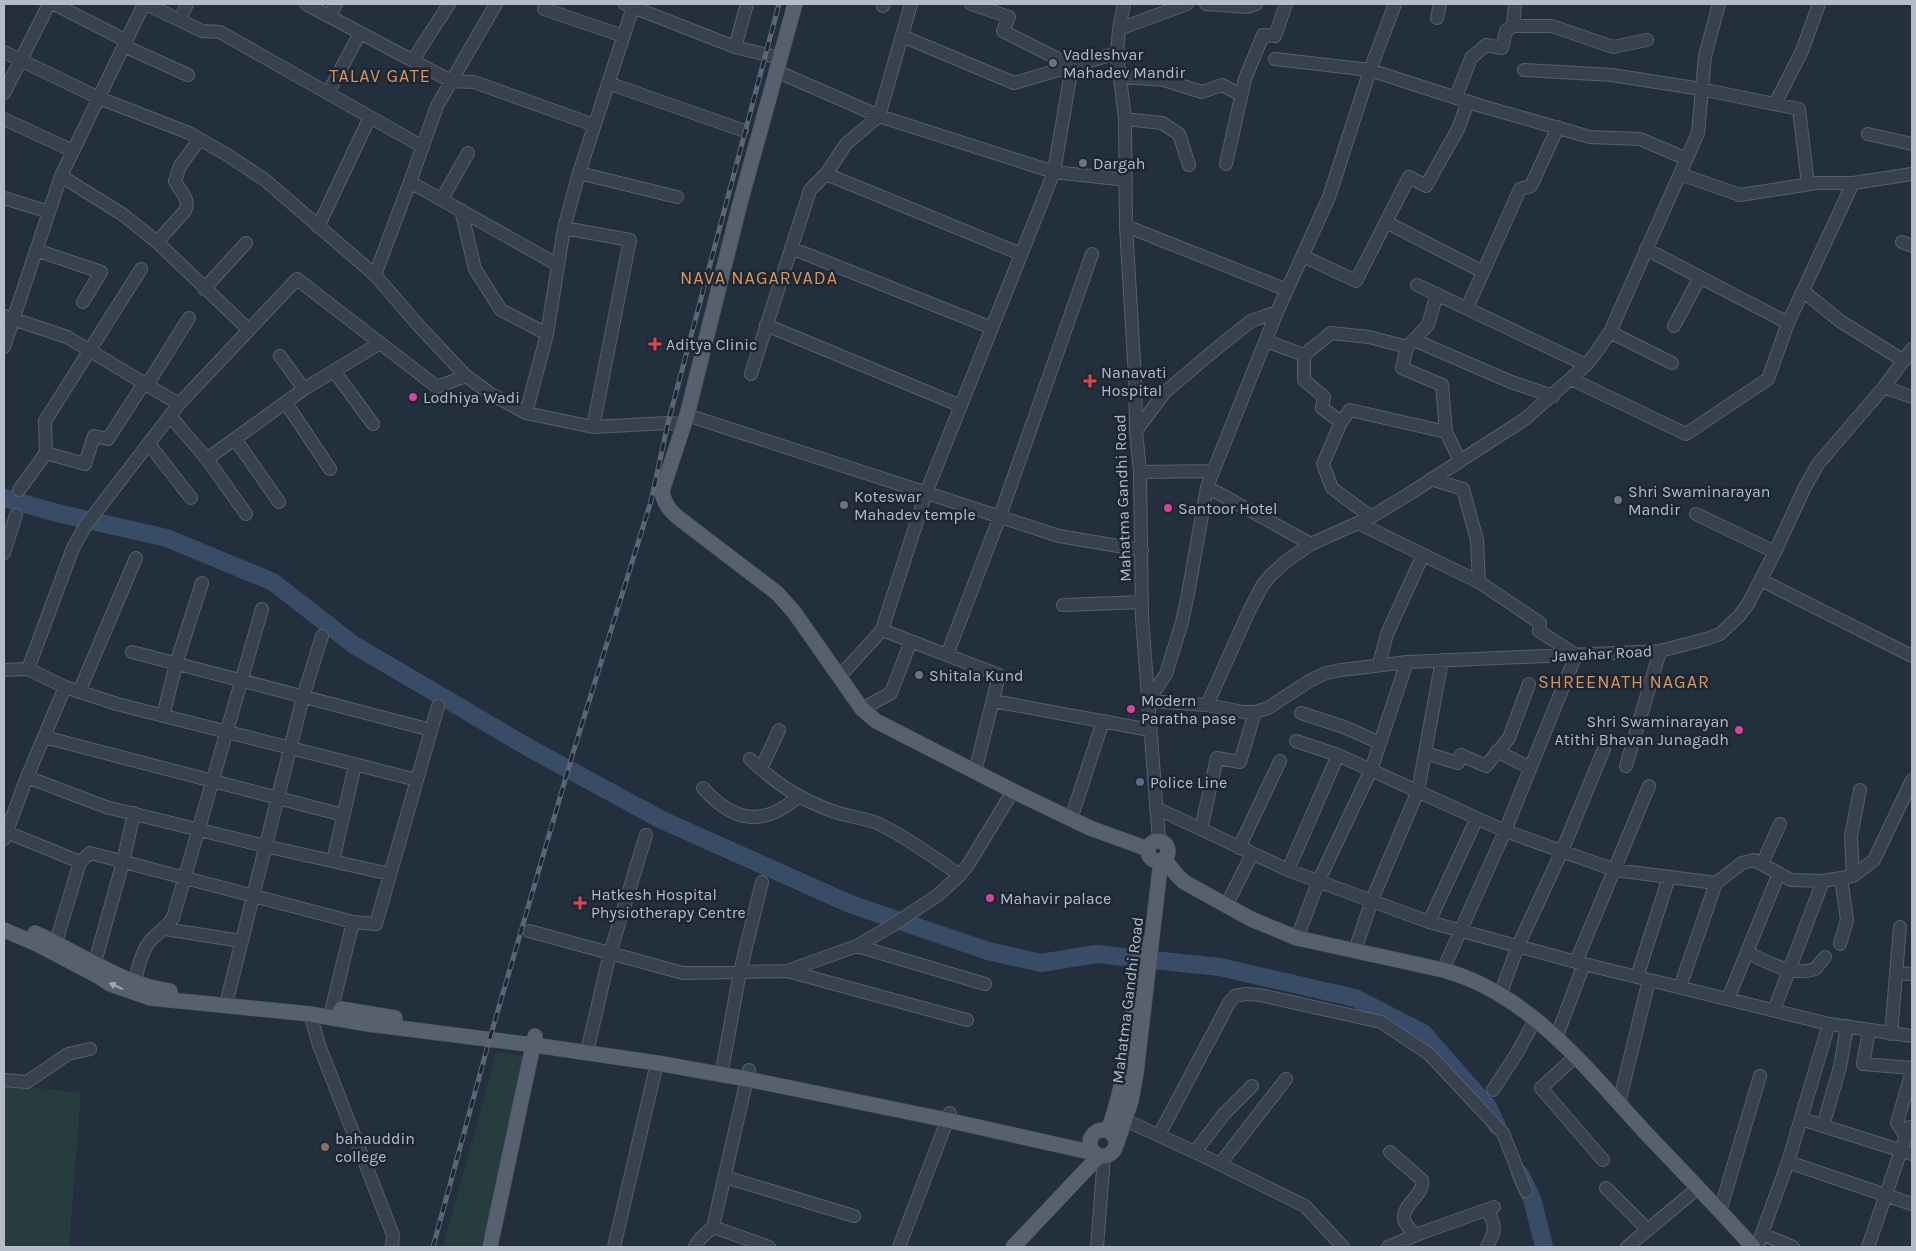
<svg xmlns="http://www.w3.org/2000/svg" width="1916" height="1251" viewBox="0 0 1916 1251" font-family="Karla,sans-serif">
	<style>
		.green { fill: #263c3f }
		.lines { fill: none; stroke-linecap: round; stroke-linejoin: round }
		.river { stroke: #394c67; stroke-width: 18 }
		.minor-casing { stroke: #565f6c; stroke-width: 14 }
		.major-casing { stroke: #414a57; stroke-width: 16 }
		.minor { stroke: #38414e; stroke-width: 12 }
		.major { stroke: #56606e; stroke-width: 15 }
		.rail-casing { stroke: #5a6575; stroke-width: 5 }
		.rail { stroke: #1d2633; stroke-width: 3; stroke-dasharray: 9; stroke-linecap: butt }
		.oneway { fill: #a1aab7 }
		.worship-dot { fill: #6b7280; stroke: #1d2633; stroke-width: 2 }
		.health-dot { fill: #e0444e; stroke: #1d2633; stroke-width: 2 }
		.hotel-dot { fill: #d1479c; stroke: #1d2633; stroke-width: 2 }
		.service-dot { fill: #5c6f8a; stroke: #1d2633; stroke-width: 2 }
		.education-dot { fill: #8d6e63; stroke: #1d2633; stroke-width: 2 }
		.labels { text-anchor: middle; stroke-width: 5; stroke-linejoin: round; paint-order: stroke }
		.poi-label { font-size: 16px; fill: #b4bcc9; stroke: #1d2633; text-anchor: start }
		.street-label { font-size: 16px; fill: #b4bcc9; stroke: #1d2633 }
		.neighbourhood-label { font-size: 18px; letter-spacing: 1px; fill: #d59563; stroke: #1d2633 }
	</style>
	<rect width="100%" height="100%" fill="#242f3e"/>
	<path class="green" d="M497,1051L524,1056L484,1247H443Z
		M4,1084L81,1093L69,1247H4Z"/>
	<g class="lines">
		<path class="river" d="M4,498L61,514L167,538L273,582L354,645L531,749L662,820L850,904L988,951L1041,963L1096,954L1220,967L1355,998L1423,1033L1488,1107L1497,1126
			M1520,1174L1532,1199L1544,1247"/>
		<g class="minor-casing">
			<path id="minor" d="M54,4L127,41
				M146,4L202,31L220,32L423,147
				M306,4L451,81L474,82L594,125
				M625,4L735,47L780,58
				M1124,4L1119,29L1117,53L1125,119L1126,226L1135,378L1136,431L1140,472L1142,618L1159,841
				M1206,4L1248,7L1256,4
				M1395,4L1370,70L1329,197L1277,312L1207,487L1188,594L1182,622L1166,674L1148,701L1207,705L1243,712H1255L1268,708L1311,680L1326,673L1341,670L1407,662L1660,651L1706,639L1720,634L1739,616L1748,604L1775,552L1805,487L1818,464L1884,387L1912,349
				M883,6L884,4
				M544,9L623,36
				M330,16L336,4
				M1437,18L1440,4
				M180,20L187,4
				M1513,26H1552L1613,47L1647,40
				M1119,29L1187,4
				M902,36L1014,83L1117,53
				M124,46L188,75
				M735,47L747,4
				M4,52L99,98L189,133L229,156L265,180L375,275L419,326L466,376L491,394L526,413L593,427L668,423L684,424
				M1275,59L1370,70L1478,105L1590,137L1640,139L1687,159
				M413,60L449,4
				M1524,70L1612,75L1701,89L1799,109L1808,184
				M776,71L879,116L1054,172L1126,180
				M1121,77L1164,80L1202,92L1222,85L1241,95
				M608,83L742,130
				M4,93L49,4
				M328,93L360,33
				M1456,97L1471,58L1486,45L1502,48L1506,31L1513,26L1515,4
				M1775,104L1802,51L1819,4
				M4,119L73,151
				M1125,119L1162,123L1179,134L1189,165
				M1868,134L1912,144
				M1226,164L1245,79L1263,35L1275,36L1286,4
				M579,173L677,197
				M826,174L1021,254
				M1680,174L1740,195L1817,183H1853L1912,174
				M61,176L122,214L157,242L249,330
				M410,182L558,265
				M4,198L49,212
				M442,199L468,153
				M461,210L475,269L501,310L547,334
				M1386,222L1483,272
				M1126,226L1287,290
				M318,227L370,117
				M564,228L630,240L593,427
				M157,242L185,211C191,199 180,192 175,181L180,166L199,140
				M1902,242L1912,246
				M791,248L992,328
				M1646,249L1788,323
				M36,250L101,272L83,302
				M1303,256L1356,281L1409,177L1426,186L1458,129L1468,102
				M375,275L410,182L437,106L496,4
				M1417,285L1586,365
				M204,289L246,243
				M1803,291L1840,321L1904,361
				M1467,308L1520,189L1531,186L1558,127
				M4,316L67,337L179,404
				M766,325L961,406
				M1674,326L1700,277
				M1610,332L1672,363
				M1414,340L1511,382L1553,396
				M1266,341L1304,355V380L1324,397L1322,408L1341,422L1323,464L1332,488L1371,517
				M4,347L61,176L144,4
				M1407,347L1402,368L1442,385L1446,432
				M1304,355L1331,333L1369,337L1407,347L1428,325L1437,294
				M280,356L304,389
				M334,371L373,424
				M751,374L810,190L826,174L846,144L879,116L911,4
				M1571,379L1686,434L1768,379L1788,323L1853,183
				M147,385L189,318
				M1884,387L1912,397
				M286,403L330,469
				M526,413L547,334L564,228L579,173L634,4
				M687,415L1059,536L1142,550
				M170,416L207,459L246,514
				M1341,422L1350,410L1446,432L1460,461
				M1136,431L1164,393L1211,353L1251,321L1277,312
				M235,439L279,502
				M149,444L191,498
				M46,453L85,464L94,436L108,439L144,383
				M207,459L304,389L380,343
				M1140,472L1213,471
				M1431,479L1463,489L1477,540L1479,582
				M1207,487L1311,544
				M19,490L46,453L45,421L141,269
				M1696,514L1775,552
				M1358,523L1479,582L1540,623L1539,631L1576,655L1505,831L1443,970
				M4,553L16,515
				M1761,580L1912,656
				M1063,605L1142,602
				M882,630L999,675L975,772
				M132,652L431,730
				M947,655L1000,516L1092,254
				M1379,664L1387,634L1423,555
				M28,669L73,548L86,525L179,404L297,279L437,387L466,376
				M4,670L28,669L65,687L117,704L417,780
				M840,676L882,630L926,493L1054,172L1072,66L1003,31L1009,17L971,4
				M79,692L136,558
				M993,701L1150,730
				M1207,705L1249,611L1262,586L1271,575L1285,562L1311,544L1371,517L1409,494L1525,419L1586,365L1595,354L1610,332L1698,133L1705,56L1719,4
				M862,709L891,693L911,641
				M1301,713L1344,727L1380,743
				M163,716L176,664L202,583
				M44,737L343,815
				M1296,741L1338,755L1505,831L1615,870L1716,883L1742,863L1754,860L1791,880L1823,881L1853,876L1874,860L1912,780
				M1497,751L1530,768
				M1425,753L1458,763L1461,755L1486,766L1509,738L1529,684
				M750,759C779,786 800,800 838,813C851,817 866,818 879,824C907,837 934,858 960,875
				M1626,766L1660,651
				M761,769L779,730
				M27,777L106,807L265,846L390,874
				M703,788C734,823 764,827 799,796
				M1156,808L1288,870L1429,922L1576,962L1829,1024L1912,1036
				M1071,819L1103,721
				M1201,829L1217,758L1240,762L1255,712
				M4,831L80,862L90,853L353,922L376,924L438,706
				M4,839L27,777L65,687
				M1239,848L1280,761
				M333,861L355,765
				M1762,864L1780,824
				M1288,870L1338,755
				M1853,876L1851,836L1860,790
				M1226,906L1252,854
				M1429,922L1477,818
				M165,929L241,941
				M529,931L683,973L787,971L857,946L893,925L938,895L960,875L968,865L1013,791
				M1297,938L1319,880L1371,770L1407,662
				M56,942L80,862
				M1840,944L1847,920L1841,878
				M857,946L985,984
				M1355,950L1372,900L1418,791L1442,660
				M1747,952C1766,962 1793,977 1815,969L1825,957
				M1576,962L1649,786
				M97,971L95,962L123,862L134,813
				M787,971L967,1020
				M1896,973L1912,974
				M1637,977L1669,877
				M134,982C139,967 142,948 153,938C161,930 166,928 173,918L262,609
				M1680,987L1716,883
				M1500,995L1518,946L1562,851L1604,749
				M228,996L303,697L322,636
				M1728,999L1779,873
				M332,1008L353,922
				M1774,1010L1823,881
				M310,1014L319,1045L393,1235L392,1247
				M1869,1030L1863,1064L1912,1068
				M1891,1034L1900,927
				M1556,1038L1584,964
				M589,1043L610,953L646,835
				M1576,1056L1541,1088L1603,1160
				M723,1065L740,972L762,882
				M4,1080L27,1082L68,1054L90,1049
				M1493,1090L1517,1053L1535,1020
				M1619,1103L1649,980
				M1116,1116L1195,1152L1305,1206L1343,1247
				M1801,1119L1912,1154
				M1823,1126L1840,1067L1847,1026
				M1159,1135L1229,1003L1235,996L1246,994L1260,995L1381,1022L1429,1054L1503,1133L1526,1191
				M1906,1137L1897,1123L1912,1071
				M1195,1152L1224,1114L1252,1086
				M1390,1152L1422,1180C1425,1195 1402,1204 1404,1219C1405,1225 1412,1231 1415,1235
				M1788,1162L1912,1204
				M1220,1164L1286,1079
				M725,1177L854,1216
				M1606,1188L1648,1230
				M1720,1211L1760,1076
				M713,1227L769,1247
				M1762,1234L1793,1247
				M614,1247L657,1063
				M695,1247L700,1239L713,1227L749,1070
				M899,1247L950,1113
				M1097,1247L1104,1157
				M1388,1247L1421,1233L1494,1207
				M1487,1247C1496,1230 1496,1228 1488,1210
				M1627,1247L1698,1188
				M1757,1247L1788,1162L1829,1024
				M1868,1247L1909,1127"/>
		</g>
		<g class="major-casing">
			<path id="major" d="M795,4L739,207L687,415L662,491C664,504 670,511 680,519L777,593L794,612L862,709L876,721L1013,791L1090,828L1148,849
				M1148 851a10 10 0 1 1 20 0a10 10 0 1 1-20 0Z
				M1164,859L1176,874L1184,882L1251,919L1297,938L1443,970C1529,993 1587,1069 1644,1131C1681,1170 1718,1208 1753,1247
				M4,930L37,944L98,976L110,984L150,998L310,1014L368,1024L534,1045L657,1063L747,1079L947,1120L1094,1153
				M35,933C78,952 123,985 170,991
				M341,1009L395,1018
				M1090 1143a13 13 0 1 1 26 0a13 13 0 1 1-26 0Z
				M1108,1131C1130,1071 1133,1006 1141,944
				M1117,1143L1131,1101L1136,1074L1161,860
				M490,1247L535,1036
				M1013,1247L1099,1156"/>
		</g>
		<use href="#minor" class="minor"/>
		<use href="#major" class="major"/>
		<g class="rail-casing">
			<path id="rail" d="M433,1247L489,1041L573,753L651,501L668,423L779,4"/>
		</g>
		<use href="#rail" class="rail"/>
	</g>
	<defs><path id="oneway-solid" d="M-6-.8H1V-3.2L6.5 0L1 3.2V.8H-6Z" transform="scale(1.25)"/></defs>
	<use class="oneway" href="#oneway-solid" transform="translate(116 986) rotate(-156)"/>
	<g class="worship-dot">
		<circle cx="1053" cy="63" r="5"/>
		<circle cx="1083" cy="163" r="5"/>
		<circle cx="1618" cy="500" r="5"/>
		<circle cx="844" cy="505" r="5"/>
		<circle cx="919" cy="675" r="5"/>
	</g>
	<g class="health-dot">
		<path d="M652.5 336.5h5v5h5v5h-5v5h-5v-5h-5v-5h5z"/>
		<path d="M1087.5 373.5h5v5h5v5h-5v5h-5v-5h-5v-5h5z"/>
		<path d="M577.5 895.5h5v5h5v5h-5v5h-5v-5h-5v-5h5z"/>
	</g>
	<g class="hotel-dot">
		<circle cx="413" cy="397" r="5"/>
		<circle cx="1168" cy="508" r="5"/>
		<circle cx="1131" cy="709" r="5"/>
		<circle cx="1739" cy="730" r="5"/>
		<circle cx="990" cy="898" r="5"/>
	</g>
	<circle class="service-dot" cx="1140" cy="782" r="5"/>
	<circle class="education-dot" cx="325" cy="1147" r="5"/>
	<g class="labels">
		<g class="poi-label">
			<text x="1063" y="60">Vadleshvar<tspan x="1063" dy="18">Mahadev Mandir</tspan></text>
			<text x="1093" y="169">Dargah</text>
			<text x="666" y="350">Aditya Clinic</text>
			<text x="1101" y="378">Nanavati<tspan x="1101" dy="18">Hospital</tspan></text>
			<text x="423" y="403">Lodhiya Wadi</text>
			<text x="1628" y="497">Shri Swaminarayan<tspan x="1628" dy="18">Mandir</tspan></text>
			<text x="854" y="502">Koteswar<tspan x="854" dy="18">Mahadev temple</tspan></text>
			<text x="1178" y="514">Santoor Hotel</text>
			<text x="929" y="681">Shitala Kund</text>
			<text x="1141" y="706">Modern<tspan x="1141" dy="18">Paratha pase</tspan></text>
			<text x="1729" y="727" text-anchor="end">Shri Swaminarayan<tspan x="1729" dy="18">Atithi Bhavan Junagadh</tspan></text>
			<text x="1150" y="788">Police Line</text>
			<text x="591" y="900">Hatkesh Hospital<tspan x="591" dy="18">Physiotherapy Centre</tspan></text>
			<text x="1000" y="904">Mahavir palace</text>
			<text x="335" y="1144">bahauddin<tspan x="335" dy="18">college</tspan></text>
		</g>
		<g class="street-label">
			<text transform="translate(1122 498) rotate(-92)" y="6">Mahatma Gandhi Road</text>
			<text transform="translate(1602 653) rotate(-3)" y="6">Jawahar Road</text>
			<text transform="translate(1127 1000) rotate(-83)" y="6">Mahatma Gandhi Road</text>
		</g>
		<g class="neighbourhood-label">
			<text x="380" y="82">TALAV GATE</text>
			<text x="759" y="284">NAVA NAGARVADA</text>
			<text x="1624" y="688">SHREENATH NAGAR</text>
		</g>
	</g>
	<rect width="1916" height="1251" fill="none" stroke="#b4bcc9" stroke-width="10"/>
</svg>
